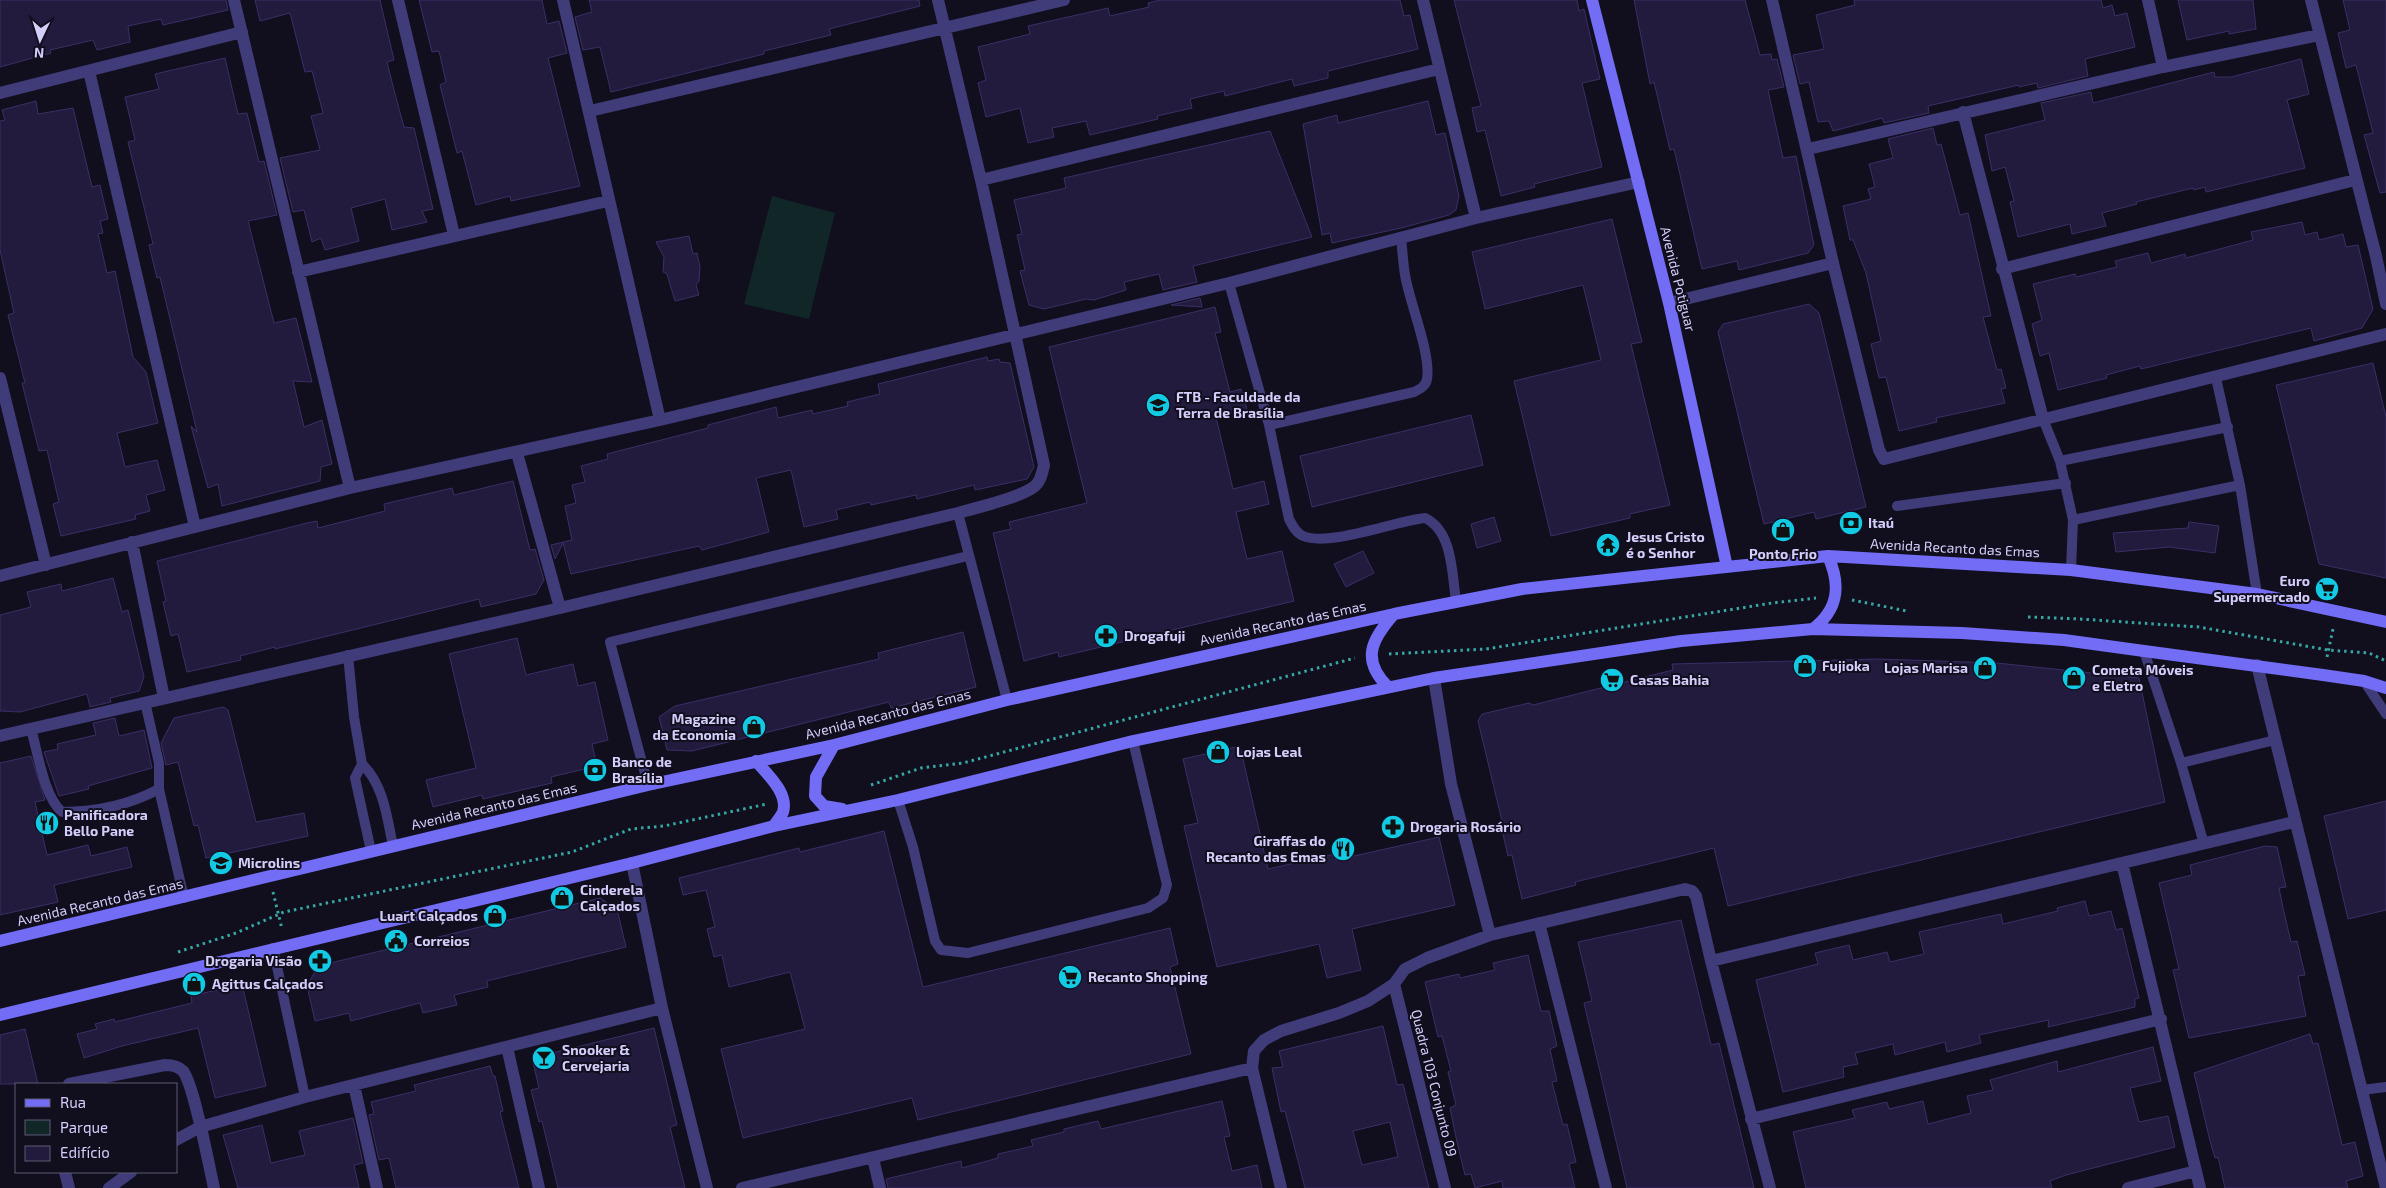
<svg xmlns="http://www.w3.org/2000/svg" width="2386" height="1188" viewBox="0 0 2386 1188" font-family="'Exo 2',sans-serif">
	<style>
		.green { fill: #112727 }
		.building { fill: #231b3d; stroke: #3b2f67; fill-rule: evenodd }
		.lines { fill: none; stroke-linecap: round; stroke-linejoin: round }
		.path { stroke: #36a7a2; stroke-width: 3; stroke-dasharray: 2.5 4; stroke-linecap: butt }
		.lane { stroke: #403c79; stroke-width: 10 }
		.street { stroke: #403c79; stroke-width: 12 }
		.secondary { stroke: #736cf4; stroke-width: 12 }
		.labels { text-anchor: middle; stroke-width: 4; stroke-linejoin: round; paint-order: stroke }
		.street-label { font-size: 14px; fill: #d4cefb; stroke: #110e1e }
		.poi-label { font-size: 14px; font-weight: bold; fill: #d4cefb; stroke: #110e1e; text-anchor: start }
	</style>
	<rect width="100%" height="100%" fill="#110e1e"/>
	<path class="green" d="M772,196L835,213L809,319L744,304Z"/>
	<path class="building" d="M0,0H226L228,10L163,25L161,19L128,26L130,42L97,50L93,40L50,50L51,53L0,67Z
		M255,0H380L394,60L387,62L395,94L404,127L414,128L433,209L422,211L427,222L392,230L385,199L351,208L359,241L325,250L321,238L312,242L304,210L293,212L280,158L320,150L311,116L323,113L312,71L305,72L290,13L260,21Z
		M419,0H542L547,24L559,21L567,53L548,58L580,186L511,201L510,196L476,205L462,151L457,153L440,85L446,82L439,51L432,52Z
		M589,0H919L920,6L829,29L831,35L764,51V54L611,92L600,47L583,50L575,17L592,12Z
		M1160,0H1400L1404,16L1410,15L1418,49L1328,71V78L1294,86L1292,79L1225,96L1224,91L1190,99L1192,108L1157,116L1158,119L1090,135L1086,121L1052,128L1054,137L1028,143L1020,108L986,117L978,83L986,80L978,47L1030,34L1028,26L1108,8L1110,16L1149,7L1148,3Z
		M1454,0H1577L1579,11L1584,9L1600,79L1582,83L1602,167L1534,184L1535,187L1501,196L1485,130L1477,132L1472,108L1481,106Z
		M1634,0H1745L1760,55L1771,54L1772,60L1777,59L1784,87L1768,90L1783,158L1796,156L1814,245L1808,253L1739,270L1737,261L1702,269L1674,149L1670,150L1654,82L1650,84Z
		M1854,0H2101L2103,8L2112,5L2115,16L2127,13L2135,47L2085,59L2088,76L2038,88L2037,83L2019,87V85L1928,106L1929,113L1884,123L1882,118L1833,131L1829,121L1818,122L1809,82L1800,84L1793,55L1824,49L1816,15L1855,5Z
		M2178,0H2253L2256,29L2229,34V31L2187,40Z
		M2343,0H2386V192L2380,193L2364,135L2373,133L2356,65L2346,68L2338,33L2350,30Z
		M225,58L238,114L247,113L259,162L264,161L277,215L248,221L274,323L296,318L312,382L293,381L304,427L322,420L332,464L321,467L320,481L222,506L218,484L208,488L191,426L197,432L160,277L157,278L149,245L153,244L128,142L135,140L125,97L159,89L155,74Z
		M2301,59L2309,94L2287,100L2305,168L2206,192L2205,187L2194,190L2193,188L2136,202L2137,204L2102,213L2106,226L2072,234L2070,224L2018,237L2010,202L2014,201L2005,167L1992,171L1985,135L2045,120L2041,103L2091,92L2093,103L2214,72L2215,77H2231Z
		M36,101L38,114L73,108L92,187L100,185L108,219L100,221L103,233L98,234L107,273L115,271L133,357L146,372L158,423L117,433L125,467L157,460L165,490L146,495L150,511L135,515L136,519L61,536L53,504L59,502L47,450L39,451L22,383H25L8,315L14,313L0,250V121L5,120L2,110Z
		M1428,101L1436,135L1445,133L1459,196L1456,210L1449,215L1401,228L1332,243L1330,233L1322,235L1303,124L1337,115L1338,123Z
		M1933,128L1937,145L1941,144L1960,215L1968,213L1991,316L1983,317L1997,370L2001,369L2006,388L2001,389L2005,403L1936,418L1937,422L1899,431L1886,377L1879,378L1871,344L1881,341L1866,273L1853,240H1850L1843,206L1871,199L1868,189L1875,187L1869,164L1893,158L1888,139Z
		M1270,131L1312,237L1193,266L1197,282L1163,290L1159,274L1124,282L1126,290L1094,300L1086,299L1044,309L1029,305L1020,271L1025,270L1017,235L1022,234L1014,200L1066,188L1064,178Z
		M1612,219L1642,342L1631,344L1670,505L1630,514V518L1551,536L1514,381L1601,360L1583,285L1485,309L1472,252Z
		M2302,222L2305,235L2317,232L2319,240L2343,234L2346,247L2358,245L2373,309L2362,328L2314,341L2311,328L2141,369L2140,366L2106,375L2107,378L2058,390L2049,353L2040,356L2032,324L2042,320L2033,284L2075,274L2076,277L2117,267L2115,261L2148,253L2151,263L2185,254L2186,258L2253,240L2251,232Z
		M689,236L693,254L697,253L700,267L699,281L696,285L699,295L675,301L667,274L663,272L664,257L656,242Z
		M1200,298L1202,307L1171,305Z
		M1809,304L1819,313L1866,507L1816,519L1814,512L1764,524L1718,332L1723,324Z
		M1215,307L1221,332L1215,333L1230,392L1241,389L1247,409L1216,417L1233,489L1264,481L1269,504L1236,512L1247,559L1282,551L1294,601L1059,657L1058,652L1024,661L993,533L1011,529L1009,522L1087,503L1049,347Z
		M987,357L988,361L999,359L1000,362L1010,363L1034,467L1027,479L975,490L974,485L917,499L916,495L871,505L870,502L836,510L838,519L804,527L791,470L756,478L769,532L702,550L699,546L571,574L563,543L555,559L551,545L572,540L565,506L576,503L572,485L585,482L581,466L608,459L607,454L708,428V425L776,407L778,418L812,410L813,414L848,406L847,402L880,394L878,384Z
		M2373,363L2386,417V578L2319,564L2276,385Z
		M1471,415L1483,465L1312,507L1300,456Z
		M513,481L530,550L535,549L544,580L536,594L481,607L479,599L275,649V647L240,656L241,660L187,672L178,634L171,636L163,602L166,601L157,561L307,523L317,521L318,528L385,511L384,504L452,488L454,495Z
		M1494,517L1501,541L1477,548L1471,524Z
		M2189,522L2219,526L2215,553L2169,547L2116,552L2113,533L2188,528Z
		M1363,551L1374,573L1346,587L1334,564Z
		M113,578L122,612L128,610L144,677L139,691L110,698L111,702L90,707L87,694L20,712L0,711V615L31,607L27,592L61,584L62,591Z
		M963,632L976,687L891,708L889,702L692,751L667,750L659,717L675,706L879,659L878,653Z
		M517,638L526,675L573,664L578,686L595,682L608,740L592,744L597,766L551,777L552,783L483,799L482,795L433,807L426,780L476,768L449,654Z
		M1878,659L1997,663L2139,678L2165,802L1728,906L1714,848L1575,882L1576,885L1522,899L1512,855L1508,856L1500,821H1502L1478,721L1482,714L1529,703L1533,705L1673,670L1672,664Z
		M223,707L228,710L256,822L304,813L308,836L206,858L198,825L194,826L178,762L166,765L161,743L174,718Z
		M115,718L119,736L144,730L152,768L88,786L89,789L59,796L44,752L58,749L57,744L96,735L93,723Z
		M1240,746L1268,869L1335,854L1336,860L1439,837L1455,905L1352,929L1361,970L1327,978L1319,944L1217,967L1184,826L1198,823L1183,759Z
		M31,756L45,800L35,802L47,855L88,845L91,856L127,847L132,867L54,885L58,902L0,915V763Z
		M2386,801V910L2348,919L2324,816Z
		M884,831L923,987L1170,928L1178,964L1170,967L1191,1054L918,1120L912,1098L743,1138L721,1049L805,1029L790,972L729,987L722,955L714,957L707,929L715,927L706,890L683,895L679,878L799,848L800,852Z
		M2265,846L2277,847L2286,887L2279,888L2283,908L2291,942L2297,941L2305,975L2298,976L2306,1016L2189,1038L2173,970L2179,969L2159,883L2192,875L2190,865Z
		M600,898L617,909L626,947L487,981L488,987L454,995L457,1005L423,1013L420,1003L351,1021L349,1013L315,1021L307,986L318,966Z
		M2085,901L2089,916L2111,911L2116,930L2122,928L2139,998L2135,999V1007L2048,1027L2049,1020L1979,1035L1981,1043L1947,1052L1945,1042L1895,1055L1893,1044L1855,1053L1858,1064L1843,1067L1844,1077L1783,1092L1756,980L1818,964L1815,953L1849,945L1853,960L1887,952L1890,962L1924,954L1919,932L2001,914L2003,924L2058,911L2057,908Z
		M1681,920L1711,1045L1719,1043L1754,1188H1627L1584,1003L1592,1001L1578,942Z
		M1528,955L1541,1011H1549L1557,1046L1550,1049L1557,1081L1552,1082L1563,1125L1567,1124L1576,1162L1569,1164L1575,1188H1503L1502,1181L1475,1188L1471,1174L1465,1175L1457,1142L1450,1108L1456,1105L1448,1072L1451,1071L1442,1036L1438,1037L1425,982L1459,974L1460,978L1495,970L1493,963Z
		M242,984L266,1086L215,1098L198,1028L122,1046L84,1058L77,1034L97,1029L95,1024L114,1019L115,1022L192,1003L191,996Z
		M1383,1026L1397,1085L1403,1084L1429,1188H1305L1285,1111L1281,1112L1272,1068L1283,1067L1279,1051ZM1390,1122L1398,1157L1362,1165L1353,1131Z
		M654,1028L677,1125L670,1127L685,1188H558L542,1121L539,1122L531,1090L539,1088L532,1058Z
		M25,1029L38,1084H0V1035Z
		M2310,1034L2313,1044L2318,1043L2342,1145L2355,1142L2363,1176L2346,1181L2348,1188H2225L2218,1157L2215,1158L2210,1141L2194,1073Z
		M2153,1047L2161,1081L2130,1088L2139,1122L2168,1116L2175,1147L2066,1175L2050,1181L2052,1188H1806L1793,1132L1855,1118L1852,1110L1887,1102L1889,1109L1923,1101L1928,1124L1971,1113L1967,1096L1993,1090L1990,1080L2057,1061L2058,1072Z
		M490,1066L493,1076H495L503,1111L500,1112L519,1188H396L389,1158L379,1160L369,1115L374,1114L371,1102L416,1091L414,1085Z
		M1222,1101L1230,1136L1224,1137L1232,1171L1257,1165L1262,1188H888L886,1179L961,1161L962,1168L998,1158V1154L1033,1146L1031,1140L1064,1132V1129L1098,1121L1101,1129Z
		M353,1118L363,1163L354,1165L359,1188H238L223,1135L262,1125L271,1163L305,1155L299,1131Z"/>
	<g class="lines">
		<path class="path" d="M1852,600L1907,611
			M2028,617L2080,619L2199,627L2328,650L2369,653L2386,661
			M1389,654L1486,649L1772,603L1816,598
			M2327,657L2333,629
			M871,785L921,768L963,763L1355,658
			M273,892L282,929
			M178,952L236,933L284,912L572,852L631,829L664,826L767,804"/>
		<path class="lane" d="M1229,283L1269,425L1289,519C1292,525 1296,533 1303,536C1330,547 1394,521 1425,518C1453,531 1452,575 1456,601
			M2216,378L2240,485L2257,594
			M2043,419L2060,461L2073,520L2071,570
			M1269,425L1414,392C1420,389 1426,386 1427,379C1431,356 1412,308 1407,284C1403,270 1403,254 1401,238
			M2060,461L2228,427
			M1897,506L2066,483
			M958,513L1007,700
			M2073,520L2240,485
			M2144,651L2181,763L2204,844
			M348,655L354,717L362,764L355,778L371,851
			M2364,681L2386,714
			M31,729C38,753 44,797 62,812C96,812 129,805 159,789V763L145,702
			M2181,763L2275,740
			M362,764C384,785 387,818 393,846
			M648,785L610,642L968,556
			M159,789L184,898
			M898,800L913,847L935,941L941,950L968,953L1148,908L1163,898L1167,885L1133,741
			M273,948L305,1097
			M2362,1090L2386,1087"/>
		<path class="street" d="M234,0L350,488
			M398,0L454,235
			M563,0L660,420
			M1423,0L1476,218
			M1772,0L1833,263L1879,450L1884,459L2386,334
			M2148,0L2163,67
			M2311,0L2376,256L2386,304
			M89,71L195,527
			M0,93L242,32
			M590,111L1064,0
			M1963,112L2043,419
			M1808,149L2163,67L2319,35
			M981,180L1439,69
			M2002,269L2355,180
			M298,272L608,201
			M1669,303L1833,263
			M0,378L46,565
			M517,453L560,608
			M132,542L164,698
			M0,576L350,488L660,420L1229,283L1476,218L1639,182
			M2257,665L2386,1188
			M1434,678L1451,784L1490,935
			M0,736L560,608L958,513C978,507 1020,498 1035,486C1041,481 1042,473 1044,465L981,180L938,0
			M632,863L662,1008L707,1188
			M2122,863L2200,1188
			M1539,923L1606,1188
			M1711,961L1770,1188
			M1394,984L1445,1188
			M507,1047L539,1188
			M69,1084L165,1065C172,1065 178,1066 183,1071C194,1085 209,1166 214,1188
			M354,1085L377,1188
			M1751,1119L2161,1019
			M176,1140L200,1127L305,1097L662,1008
			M873,1158L880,1188
			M65,1172L69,1188
			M109,1188L131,1172
			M742,1188L1252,1068
			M1281,1188L1252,1068L1254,1051L1264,1040L1281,1031L1339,1013L1368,1001L1394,984L1405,969L1427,958L1490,935L1685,889L1692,891L1696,896L1711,961L2294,822
			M2128,1188L2196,1171"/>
		<path class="secondary" d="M1592,0L1669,303L1727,567
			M1813,629C1839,609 1841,585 1828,556
			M1388,687C1361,660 1371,640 1394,614
			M834,745L816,777L815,796L824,806L842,809
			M756,761C766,773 789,793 783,812C781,817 776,822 774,826
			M0,941L648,785L834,745L1007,700L1394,614L1522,589L1828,556L2071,570L2257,594L2386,622
			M0,1015L632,863L774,826L898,800L1133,741L1434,678L1681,641L1813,629L1962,633L2064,640L2144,651L2323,675L2364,681L2386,688"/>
	</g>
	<defs>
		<g id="university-disc" transform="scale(1.25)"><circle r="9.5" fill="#12cae4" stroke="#110e1e"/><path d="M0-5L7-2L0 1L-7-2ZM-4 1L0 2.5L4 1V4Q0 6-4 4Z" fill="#111"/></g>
		<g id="bank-disc" transform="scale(1.25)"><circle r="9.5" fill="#12cae4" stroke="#110e1e"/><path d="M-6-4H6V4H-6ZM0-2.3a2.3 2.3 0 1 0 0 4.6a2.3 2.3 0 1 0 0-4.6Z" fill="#111"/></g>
		<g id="shop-disc" transform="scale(1.25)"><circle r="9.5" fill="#12cae4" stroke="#110e1e"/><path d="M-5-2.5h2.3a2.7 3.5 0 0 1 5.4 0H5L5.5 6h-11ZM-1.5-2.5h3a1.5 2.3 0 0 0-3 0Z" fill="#111"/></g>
		<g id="temple-disc" transform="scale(1.25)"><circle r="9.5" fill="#12cae4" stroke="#110e1e"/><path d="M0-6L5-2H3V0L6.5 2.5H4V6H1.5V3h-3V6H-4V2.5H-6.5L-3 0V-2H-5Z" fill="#111"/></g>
		<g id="supermarket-disc" transform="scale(1.25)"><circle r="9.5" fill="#12cae4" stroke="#110e1e"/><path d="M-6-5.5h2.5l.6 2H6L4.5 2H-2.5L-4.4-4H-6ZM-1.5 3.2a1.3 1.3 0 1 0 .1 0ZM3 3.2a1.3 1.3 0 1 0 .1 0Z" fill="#111"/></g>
		<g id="pharmacy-disc" transform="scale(1.25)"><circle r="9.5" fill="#12cae4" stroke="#110e1e"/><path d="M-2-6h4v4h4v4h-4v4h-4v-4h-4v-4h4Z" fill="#111"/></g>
		<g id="restaurant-disc" transform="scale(1.25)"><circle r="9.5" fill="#12cae4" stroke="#110e1e"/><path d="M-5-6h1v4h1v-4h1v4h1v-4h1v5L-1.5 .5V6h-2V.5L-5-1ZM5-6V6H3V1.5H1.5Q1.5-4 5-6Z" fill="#111"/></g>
		<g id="school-disc" transform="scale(1.25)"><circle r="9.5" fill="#12cae4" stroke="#110e1e"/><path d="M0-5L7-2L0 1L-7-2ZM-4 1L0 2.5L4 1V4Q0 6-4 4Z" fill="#111"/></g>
		<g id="civic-disc" transform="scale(1.25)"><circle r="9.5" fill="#12cae4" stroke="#110e1e"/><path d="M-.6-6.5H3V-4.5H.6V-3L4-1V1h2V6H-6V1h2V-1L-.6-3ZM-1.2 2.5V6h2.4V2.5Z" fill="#111"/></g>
		<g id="bar-disc" transform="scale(1.25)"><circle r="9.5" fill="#12cae4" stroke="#110e1e"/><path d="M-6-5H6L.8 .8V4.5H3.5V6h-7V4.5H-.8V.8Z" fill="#111"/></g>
	</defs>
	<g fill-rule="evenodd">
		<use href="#university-disc" x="1158" y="405"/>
		<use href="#bank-disc" x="1851" y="523"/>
		<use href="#shop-disc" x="1783" y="530"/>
		<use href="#temple-disc" x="1608" y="545"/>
		<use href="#supermarket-disc" x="2327" y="589"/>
		<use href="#pharmacy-disc" x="1106" y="636"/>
		<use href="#shop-disc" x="1805" y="666"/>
		<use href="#shop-disc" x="1985" y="668"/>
		<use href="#shop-disc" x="2074" y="678"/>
		<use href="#supermarket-disc" x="1612" y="680"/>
		<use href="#shop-disc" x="754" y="727"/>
		<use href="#shop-disc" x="1218" y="752"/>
		<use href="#bank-disc" x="595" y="770"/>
		<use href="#restaurant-disc" x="47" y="823"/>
		<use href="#pharmacy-disc" x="1393" y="827"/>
		<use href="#restaurant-disc" x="1343" y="849"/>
		<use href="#school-disc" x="221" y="863"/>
		<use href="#shop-disc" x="562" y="898"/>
		<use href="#shop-disc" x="495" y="916"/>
		<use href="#civic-disc" x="396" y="941"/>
		<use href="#pharmacy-disc" x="320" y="961"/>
		<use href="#supermarket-disc" x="1070" y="977"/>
		<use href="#shop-disc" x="194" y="984"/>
		<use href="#bar-disc" x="544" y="1058"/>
	</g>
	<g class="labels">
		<g class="street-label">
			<text transform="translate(1678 279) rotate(76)" y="5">Avenida Potiguar</text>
			<text transform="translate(1955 548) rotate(3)" y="5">Avenida Recanto das Emas</text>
			<text transform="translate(1283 623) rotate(-12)" y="5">Avenida Recanto das Emas</text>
			<text transform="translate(888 714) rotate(-14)" y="5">Avenida Recanto das Emas</text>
			<text transform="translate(494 806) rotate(-13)" y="5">Avenida Recanto das Emas</text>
			<text transform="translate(100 902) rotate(-13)" y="5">Avenida Recanto das Emas</text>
			<text transform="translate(1434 1083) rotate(76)" y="5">Quadra 103 Conjunto 09</text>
		</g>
		<g class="poi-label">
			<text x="1176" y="402">FTB - Faculdade da<tspan x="1176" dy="16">Terra de Brasília</tspan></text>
			<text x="1868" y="528">Itaú</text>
			<text x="1626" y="542">Jesus Cristo<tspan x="1626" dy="16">é o Senhor</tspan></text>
			<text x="1783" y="559" text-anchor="middle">Ponto Frio</text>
			<text x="2310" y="586" text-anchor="end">Euro<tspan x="2310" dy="16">Supermercado</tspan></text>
			<text x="1124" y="641">Drogafuji</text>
			<text x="1822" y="671">Fujioka</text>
			<text x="1968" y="673" text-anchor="end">Lojas Marisa</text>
			<text x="2092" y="675">Cometa Móveis<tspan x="2092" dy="16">e Eletro</tspan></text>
			<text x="1630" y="685">Casas Bahia</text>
			<text x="736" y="724" text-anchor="end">Magazine<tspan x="736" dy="16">da Economia</tspan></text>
			<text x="1236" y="757">Lojas Leal</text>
			<text x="612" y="767">Banco de<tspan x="612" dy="16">Brasília</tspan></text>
			<text x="64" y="820">Panificadora<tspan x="64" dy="16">Bello Pane</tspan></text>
			<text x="1410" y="832">Drogaria Rosário</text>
			<text x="1326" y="846" text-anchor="end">Giraffas do<tspan x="1326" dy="16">Recanto das Emas</tspan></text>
			<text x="238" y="868">Microlins</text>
			<text x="580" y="895">Cinderela<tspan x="580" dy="16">Calçados</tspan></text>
			<text x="478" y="921" text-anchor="end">Luart Calçados</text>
			<text x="414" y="946">Correios</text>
			<text x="302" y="966" text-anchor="end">Drogaria Visão</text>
			<text x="1088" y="982">Recanto Shopping</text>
			<text x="212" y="989">Agittus Calçados</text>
			<text x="562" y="1055">Snooker &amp;<tspan x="562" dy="16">Cervejaria</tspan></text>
		</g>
	</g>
	<rect x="15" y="1083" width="162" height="90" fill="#110e1e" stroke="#5f5b76"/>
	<rect x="25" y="1099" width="25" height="8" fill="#736cf4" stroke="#5f5b76"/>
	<text x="60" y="1108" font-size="15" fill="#d4cefb">Rua</text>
	<rect x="25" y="1120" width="25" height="15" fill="#112727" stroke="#5f5b76"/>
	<text x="60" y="1133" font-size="15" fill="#d4cefb">Parque</text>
	<rect x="25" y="1146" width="25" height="15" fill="#231b3d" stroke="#5f5b76"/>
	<text x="60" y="1158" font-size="15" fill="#d4cefb">Edifício</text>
	<g transform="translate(40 40) rotate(184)" stroke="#110e1e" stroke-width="4" paint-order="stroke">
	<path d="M0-4L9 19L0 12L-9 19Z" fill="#d4cefb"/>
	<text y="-8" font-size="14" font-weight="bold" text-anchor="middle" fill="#d4cefb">N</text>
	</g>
</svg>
